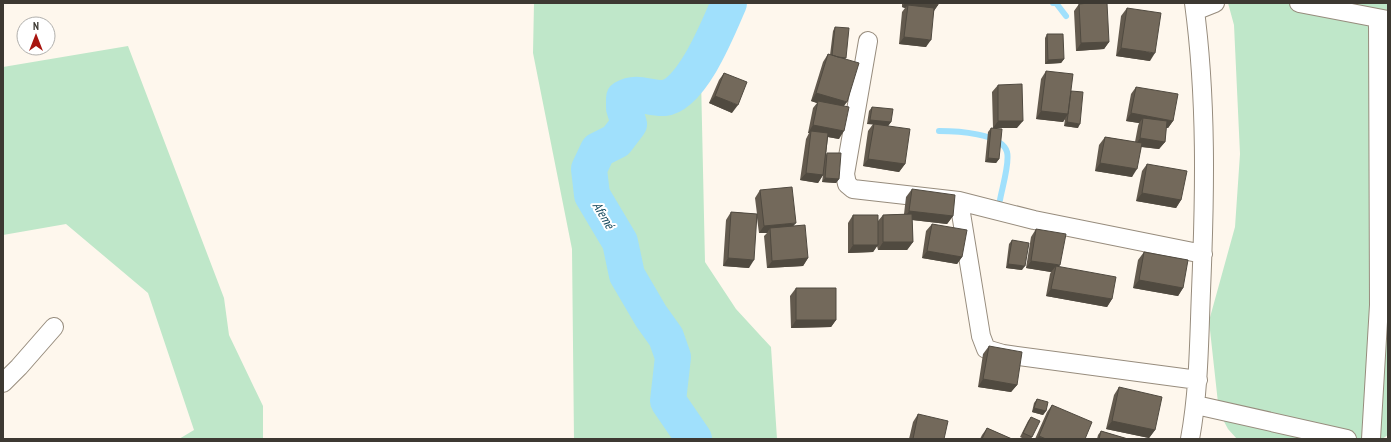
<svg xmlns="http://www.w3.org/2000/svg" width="1391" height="442" viewBox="0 0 1391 442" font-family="'PT Sans Narrow',sans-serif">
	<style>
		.green { fill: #bfe7c9 }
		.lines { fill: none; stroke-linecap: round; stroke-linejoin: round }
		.stream { stroke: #a0e0fc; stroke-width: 6 }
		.river { stroke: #a0e0fc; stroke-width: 36 }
		.minor-casing { stroke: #978c7d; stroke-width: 20 }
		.minor { stroke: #fff; stroke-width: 18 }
		.wall { fill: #635a4e }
		.shaded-wall { fill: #504a40 }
		.building { fill: #73695b; stroke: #504a40 }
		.labels { text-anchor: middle; stroke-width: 4; stroke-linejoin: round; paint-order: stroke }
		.water-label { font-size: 13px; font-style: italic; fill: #164a5e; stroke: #fff }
	</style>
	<rect width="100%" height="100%" fill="#fef7ed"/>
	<path class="green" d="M534,3H739L740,11L701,78L705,262L736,309L771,347L777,439H574L572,249L533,53Z
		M1228,3H1388V435L1382,439H1237L1228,429L1219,412L1209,321L1235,227L1240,154L1234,25Z
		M128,46L224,298L229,335L263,406V439H179L194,430L148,293L66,224L3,235V67Z"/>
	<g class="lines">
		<path class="stream" d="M1053,3H1056L1066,16
			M939,131C955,131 1002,133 1007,152C1010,163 1002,188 1000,200"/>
		<path class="river" d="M694,439L668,401L673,357L666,337L651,316L627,275L620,242L592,195L589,169L598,150L616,141L629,124L624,108V98C637,90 650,99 664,98C692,95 719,26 729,3"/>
		<g class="minor-casing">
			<path id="minor" d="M1299,3L1388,20
				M1195,11L1215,3
				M868,41L845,174L847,184L853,189L959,201L1034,220L1203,254
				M959,201L981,336L986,349L1003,354L1198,380
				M3,383L19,367L54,327
				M1196,405L1347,439
				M1190,439C1199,390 1199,341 1201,291C1205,195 1207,99 1194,3
				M1371,439L1379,305L1378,19"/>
		</g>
		<use href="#minor" class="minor"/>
	</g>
	<path class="wall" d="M902,3H938V5L934,11L926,47L899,44L902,12L905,8L902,7Z
		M1079,4L1109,42L1104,49L1076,51L1074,11Z
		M1127,8L1150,61L1116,56L1121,16Z
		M835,27L846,58L845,59L844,106L839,139L828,137L826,155L827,153L839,179L836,183L822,182L823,175L818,183L800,180L806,139L809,133H808L813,108L817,103L811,101L823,62L828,54L830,55L833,31Z
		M1047,34L1064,59L1061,63L1045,64V38Z
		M1046,71L1071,91L1078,128L1064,126L1065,119L1063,122L1036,119L1041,79Z
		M724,73L732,113L709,103L719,80Z
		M998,85L1017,128H996L999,159L996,163L985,162L988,132L991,128H993L992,92Z
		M1136,87L1173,121L1168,128H1166L1165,142L1159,149L1141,147L1132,177L1095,171L1099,145L1105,137L1135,142L1138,126L1139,123L1126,121L1131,94Z
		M872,107L891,122L888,126L905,164L899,172L863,166L868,131L873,124H867L869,111Z
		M1147,164L1181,200L1176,208L1136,201L1142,171Z
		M912,189L953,216L947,224L912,220L913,242L907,250H878L877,246L873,252L848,253V223L853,215L878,221L883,215L904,214L906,197Z
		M760,190L793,226L808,258L803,266L767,268L764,236L767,233H759L757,218L749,268L723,266L726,220L731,212L757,214L755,198Z
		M932,224L962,257L957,264L922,258L926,231Z
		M1036,229L1059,267L1112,299L1107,307L1046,296L1050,274L1051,272L1026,268L1031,237Z
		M1012,240L1022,270L1006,268L1009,244Z
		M1144,252L1183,288L1178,296L1133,288L1138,260Z
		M796,288L836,320L831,327L791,328L790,296Z
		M989,346L1017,385L1011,392L978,387L983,354Z
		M1119,387L1155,430L1149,438L1106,429L1114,395Z
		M1037,399L1046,411L1043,415L1032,412L1034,403Z
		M1052,405L1085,439H1035L1047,412Z
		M918,414L944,439H909L913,422Z
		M1031,417L1032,437L1031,439H1024L1020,437L1028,421Z
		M987,428L1012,439H980L982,435Z
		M1101,431L1128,439H1097L1098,435Z"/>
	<path class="shaded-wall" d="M905,3H928L938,5L933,12L908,5L905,8L902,7Z
		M904,37L931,40L926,47L899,44Z
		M1109,42L1104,49L1076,51L1081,43Z
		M1121,48L1155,53L1150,61L1116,56Z
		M1064,59L1061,63L1045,64L1048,60Z
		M816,93L847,102L841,110L818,101L817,103L811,101Z
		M715,96L738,105L732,113L709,103Z
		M1041,111L1068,114L1063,122L1036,119Z
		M1131,113L1173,121L1168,128L1142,124L1143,118L1139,123L1126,121Z
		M870,120L891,122L888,126L867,124Z
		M998,121H1023L1017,128H993Z
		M1067,122L1080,124L1078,128L1064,126Z
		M813,125L844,131L839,139L811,134V131L809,133H808Z
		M1140,138L1165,142L1159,149L1135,146Z
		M988,158L999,159L996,163L985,162Z
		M868,159L905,164L899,172L863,166Z
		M1100,163L1137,169L1132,177L1095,171Z
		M806,173L823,175L818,183L800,180Z
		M825,178L839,179L836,183L822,182Z
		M1142,193L1181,200L1176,208L1136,201Z
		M909,211L953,216L947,224L904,219Z
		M796,223L790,230L770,228L767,233H759L764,226Z
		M883,242H913L907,250H878Z
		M853,245H878L873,252L848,253Z
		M927,251L962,257L957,264L922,258Z
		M728,258L754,260L749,268L723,266Z
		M808,258L803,266L767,268L772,261Z
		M1031,261L1060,265L1055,273L1056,266L1051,272L1026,268Z
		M1008,264L1025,266L1022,270L1006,268Z
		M1139,280L1183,288L1178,296L1133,288Z
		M1051,289L1112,299L1107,307L1046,296Z
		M796,320H836L831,327L791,328Z
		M983,379L1017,385L1011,392L978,387Z
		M1034,408L1046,411L1043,415L1032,412Z
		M1112,421L1155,430L1149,438L1106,429Z
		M1039,436L1046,439H1036Z"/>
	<path class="building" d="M928,3H938V5Z
		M1089,3H1107L1109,42L1081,43L1079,4Z
		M908,5L934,8L931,40L904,37Z
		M1127,8L1161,13L1155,53L1121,48Z
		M835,27L849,28L846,58L838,57L832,55Z
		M1047,34H1063L1064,59L1048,60Z
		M828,54L859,63L847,102L816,93Z
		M1046,71L1073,74L1068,114L1041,111Z
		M724,73L747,82L738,105L715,96Z
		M1022,84L1023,121H998V85Z
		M1136,87L1178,94L1173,121L1131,113Z
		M1071,91L1083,92L1080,124L1067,122Z
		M818,101L849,107L844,131L813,125Z
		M872,107L893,109L891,122L870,120Z
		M1143,118L1167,121L1165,142L1140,138Z
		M874,124L910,129L905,164L868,159Z
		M991,128L1002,129L999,159L988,158Z
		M811,131L828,133L823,175L806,173Z
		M1105,137L1142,143L1137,169L1100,163Z
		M827,153H841L839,179L825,178Z
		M1147,164L1187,171L1181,200L1142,193Z
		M792,187L796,223L764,226L760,190Z
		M912,189L955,195L953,216L909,211Z
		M731,212L757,214L754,260L728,258Z
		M912,214L913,242H883V215Z
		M853,215H878V245H853Z
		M932,224L967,230L962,257L927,251Z
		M805,225L808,258L772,261L770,228Z
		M1036,229L1066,234L1060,265L1031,261Z
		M1012,240L1029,243L1025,266L1008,264Z
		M1144,252L1188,260L1183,288L1139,280Z
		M1056,266L1116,277L1112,299L1051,289Z
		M796,288H836V320H796Z
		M989,346L1022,352L1017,385L983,379Z
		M1119,387L1162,397L1155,430L1112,421Z
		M1037,399L1048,402L1046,411L1034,408Z
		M1052,405L1092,422L1085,439H1046L1039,436Z
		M918,414L948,421L944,439H913Z
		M1031,417L1040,421L1032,437L1023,433Z
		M987,428L1012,439H982Z
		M1101,431L1128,439H1099Z"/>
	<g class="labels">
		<g class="water-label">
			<text transform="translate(604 215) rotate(59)" y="5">Afemé</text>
		</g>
	</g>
	<rect width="1391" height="442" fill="none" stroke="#3d3932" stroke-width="8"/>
	<g transform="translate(36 36)"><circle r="19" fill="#ffffff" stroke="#b1b0ad"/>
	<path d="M0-3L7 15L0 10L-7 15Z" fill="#a8150f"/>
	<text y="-6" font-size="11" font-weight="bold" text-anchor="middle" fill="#3d3932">N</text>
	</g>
</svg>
